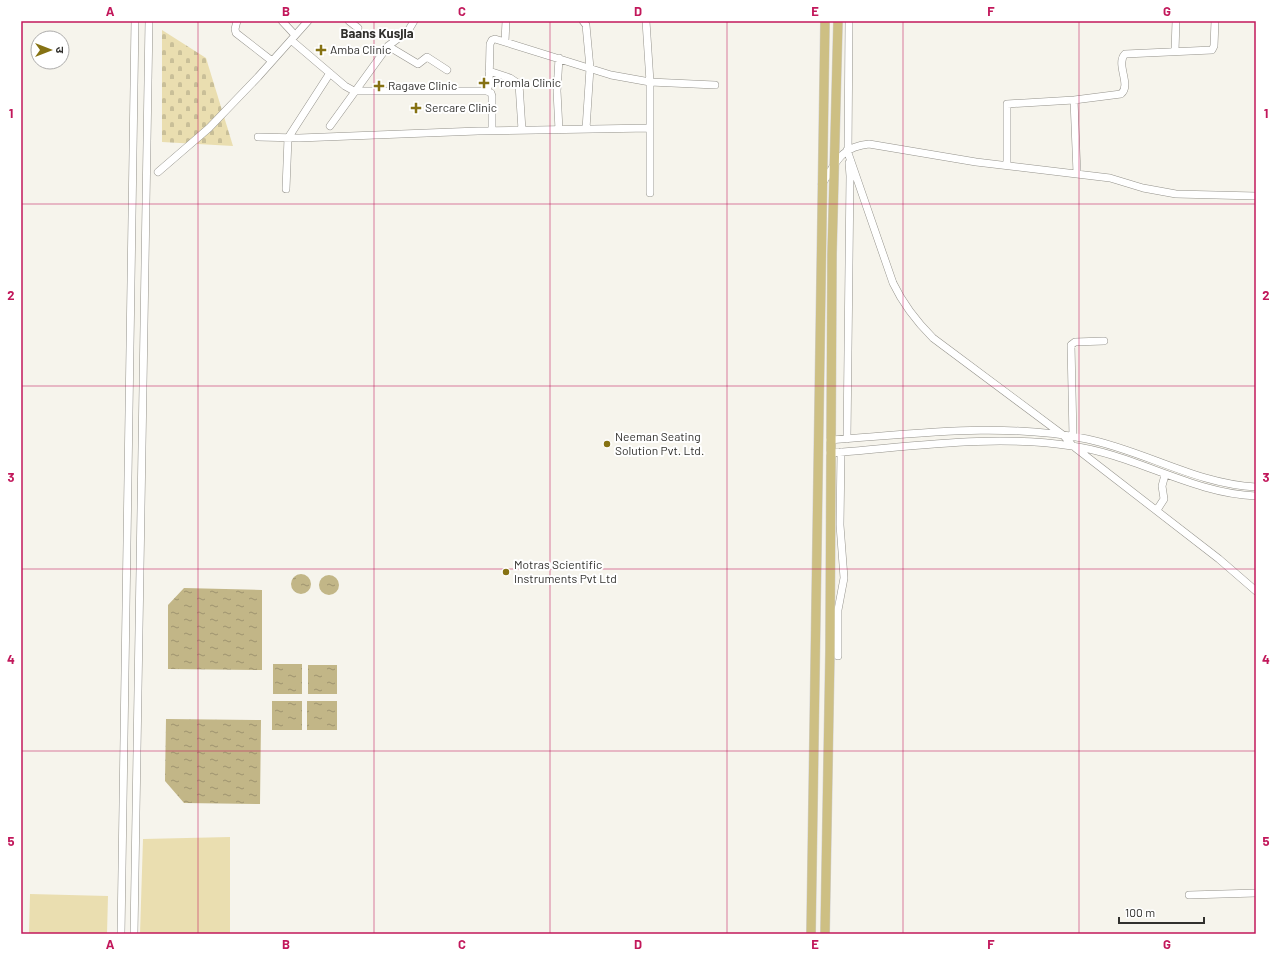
<svg xmlns="http://www.w3.org/2000/svg" width="1277" height="955" viewBox="0 0 1277 955" font-family="Barlow,'Noto Sans Devanagari',sans-serif">
	<style>
		.cemetery { fill: url(#cemetery-stones) }
		.park { fill: #eadeb0 }
		.water { fill: url(#water-ripples) }
		.lines { fill: none; stroke-linecap: round; stroke-linejoin: round }
		.minor-casing { stroke: #94928b; stroke-width: 8 }
		.major-casing { stroke: #d2d1d1; stroke-width: 10 }
		.minor { stroke: #fff; stroke-width: 7 }
		.major { stroke: #cdbf83; stroke-width: 9 }
		.grid { fill: none; stroke: #c2185b; stroke-width: 1; stroke-opacity: 0.55 }
		.poi-dot { fill: #867213; stroke: #fff; stroke-width: 1.5 }
		.labels { text-anchor: middle; stroke-width: 4; stroke-linejoin: round; paint-order: stroke }
		.poi-label { font-size: 12px; fill: #31302d; stroke: #fff; text-anchor: start }
		.neighbourhood-label { font-size: 13px; font-weight: bold; fill: #31302d; stroke: #fff }
		.neatline { fill: none; stroke: #c2185b; stroke-width: 1.5 }
		.grid-label { font-size: 13px; text-anchor: middle; font-weight: bold; fill: #c2185b }
	</style>
	<defs>
		<pattern id="cemetery-stones" width="16" height="16" patternUnits="userSpaceOnUse"><rect width="16" height="16" fill="#eadeb0"/><path d="M2 7V4a2 2 0 0 1 4 0v3zM10 15v-3a2 2 0 0 1 4 0v3z" fill="#c9bf98"/></pattern>
		<pattern id="water-ripples" width="26" height="14" patternUnits="userSpaceOnUse"><rect width="26" height="14" fill="#c2b687"/><path d="M2 4q2-2 4 0t4 0M15 11q2-2 4 0t4 0" fill="none" stroke="#9e946f"/></pattern>
	</defs>
	<rect width="100%" height="100%" fill="#f6f4ec"/>
	<path class="cemetery" d="M162,30L206,58L233,146L162,142Z"/>
	<path class="park" d="M230,837V934H140L143,839Z
		M30,894L108,896L107,934H29Z"/>
	<path class="water" d="M291 584a10 10 0 1 1 20 0a10 10 0 1 1-20 0Z
		M319 585a10 10 0 1 1 20 0a10 10 0 1 1-20 0Z
		M184,588L262,590V670L168,669V605Z
		M273,664H302V694H273Z
		M308,665H337V694H308Z
		M272,701H302V730H272Z
		M307,701H337V730H307Z
		M166,719L261,720L260,804L184,803L165,781Z"/>
	<g class="lines">
		<g class="minor-casing">
			<path id="minor" d="M237,21L235,29L236,33L272,61
				M282,21L294,34
				M349,21L358,28
				M583,21L586,25L590,68L586,129
				M646,21L650,82V193
				M291,40L345,86L354,91H487L489,85L490,44L492,40L495,39L611,75L650,82L715,85
				M505,41L506,21
				M388,46L418,64L427,57L447,70
				M1175,51L1176,21
				M559,58L557,91L559,130
				M489,71L510,78L519,84L522,130
				M487,91L491,93L492,96V131
				M1074,100L1077,173
				M330,126L388,46L408,31L414,21
				M258,137L299,138L478,131L650,128
				M847,150L893,283C903,304 916,321 933,338L1063,435L1073,446L1219,559L1256,591
				M848,153L849,21
				M1007,165V104L1074,100L1121,94C1132,85 1115,64 1125,54L1212,50L1214,46L1215,21
				M158,172L209,128L258,77L308,21
				M822,184C836,163 840,147 869,144L976,162L1110,178L1143,188L1176,194L1256,196
				M286,189L288,138L330,73
				M1073,437L1071,345L1075,342L1104,341
				M847,439L850,176L849,163
				M830,440C915,434 1002,422 1087,439C1145,451 1196,484 1256,487
				M830,453C910,447 992,434 1072,446C1136,455 1191,493 1256,496
				M1157,510L1164,499L1162,486L1165,475
				M838,656V610L844,578L840,525L841,452
				M1189,895L1256,893
				M121,934L135,21
				M134,934L149,21"/>
		</g>
		<g class="major-casing">
			<path id="major" d="M811,934L825,21
				M825,934L830,651L832,254L838,21"/>
		</g>
		<use href="#minor" class="minor"/>
		<use href="#major" class="major"/>
	</g>
	<path class="grid" d="M198,21V934M374,21V934M550,21V934M727,21V934M903,21V934M1079,21V934M21,204H1256M21,386H1256M21,569H1256M21,751H1256"/>
	<g class="poi-dot">
		<path d="M319 44h4v4h4v4h-4v4h-4v-4h-4v-4h4z"/>
		<path d="M482 77h4v4h4v4h-4v4h-4v-4h-4v-4h4z"/>
		<path d="M377 80h4v4h4v4h-4v4h-4v-4h-4v-4h4z"/>
		<path d="M414 102h4v4h4v4h-4v4h-4v-4h-4v-4h4z"/>
		<circle cx="607" cy="444" r="4"/>
		<circle cx="506" cy="572" r="4"/>
	</g>
	<g class="labels">
		<g class="poi-label">
			<text x="330" y="54">Amba Clinic</text>
			<text x="493" y="87">Promla Clinic</text>
			<text x="388" y="90">Ragave Clinic</text>
			<text x="425" y="112">Sercare Clinic</text>
			<text x="615" y="441">Neeman Seating<tspan x="615" dy="14">Solution Pvt. Ltd.</tspan></text>
			<text x="514" y="569">Motras Scientific<tspan x="514" dy="14">Instruments Pvt Ltd</tspan></text>
		</g>
		<g class="neighbourhood-label">
			<text x="377" y="38">Baans Kusjla</text>
		</g>
	</g>
	<rect width="1277" height="955" fill="none" stroke="#ffffff" stroke-width="44"/>
	<g transform="translate(50 50) rotate(90)"><circle r="19" fill="#ffffff" stroke="#adacab"/>
	<path d="M0-3L7 15L0 10L-7 15Z" fill="#867213"/>
	<text y="-6" font-size="11" font-weight="bold" text-anchor="middle" fill="#31302d">उ</text>
	</g>
	<path d="M1119 917v6h85v-6" fill="none" stroke="#31302d" stroke-width="2"/>
	<text x="1125" y="917" font-size="12" fill="#31302d" stroke="#ffffff" stroke-width="3" paint-order="stroke">100 m</text>
	<rect x="22" y="22" width="1233" height="911" class="neatline"/>
	<g class="grid-label">
		<text x="110" y="16">A</text>
		<text x="286" y="16">B</text>
		<text x="462" y="16">C</text>
		<text x="638" y="16">D</text>
		<text x="815" y="16">E</text>
		<text x="991" y="16">F</text>
		<text x="1167" y="16">G</text>
		<text x="11" y="118">1</text>
		<text x="1266" y="118">1</text>
		<text x="11" y="300">2</text>
		<text x="1266" y="300">2</text>
		<text x="11" y="482">3</text>
		<text x="1266" y="482">3</text>
		<text x="11" y="664">4</text>
		<text x="1266" y="664">4</text>
		<text x="11" y="846">5</text>
		<text x="1266" y="846">5</text>
		<text x="110" y="949">A</text>
		<text x="286" y="949">B</text>
		<text x="462" y="949">C</text>
		<text x="638" y="949">D</text>
		<text x="815" y="949">E</text>
		<text x="991" y="949">F</text>
		<text x="1167" y="949">G</text>
	</g>
</svg>
